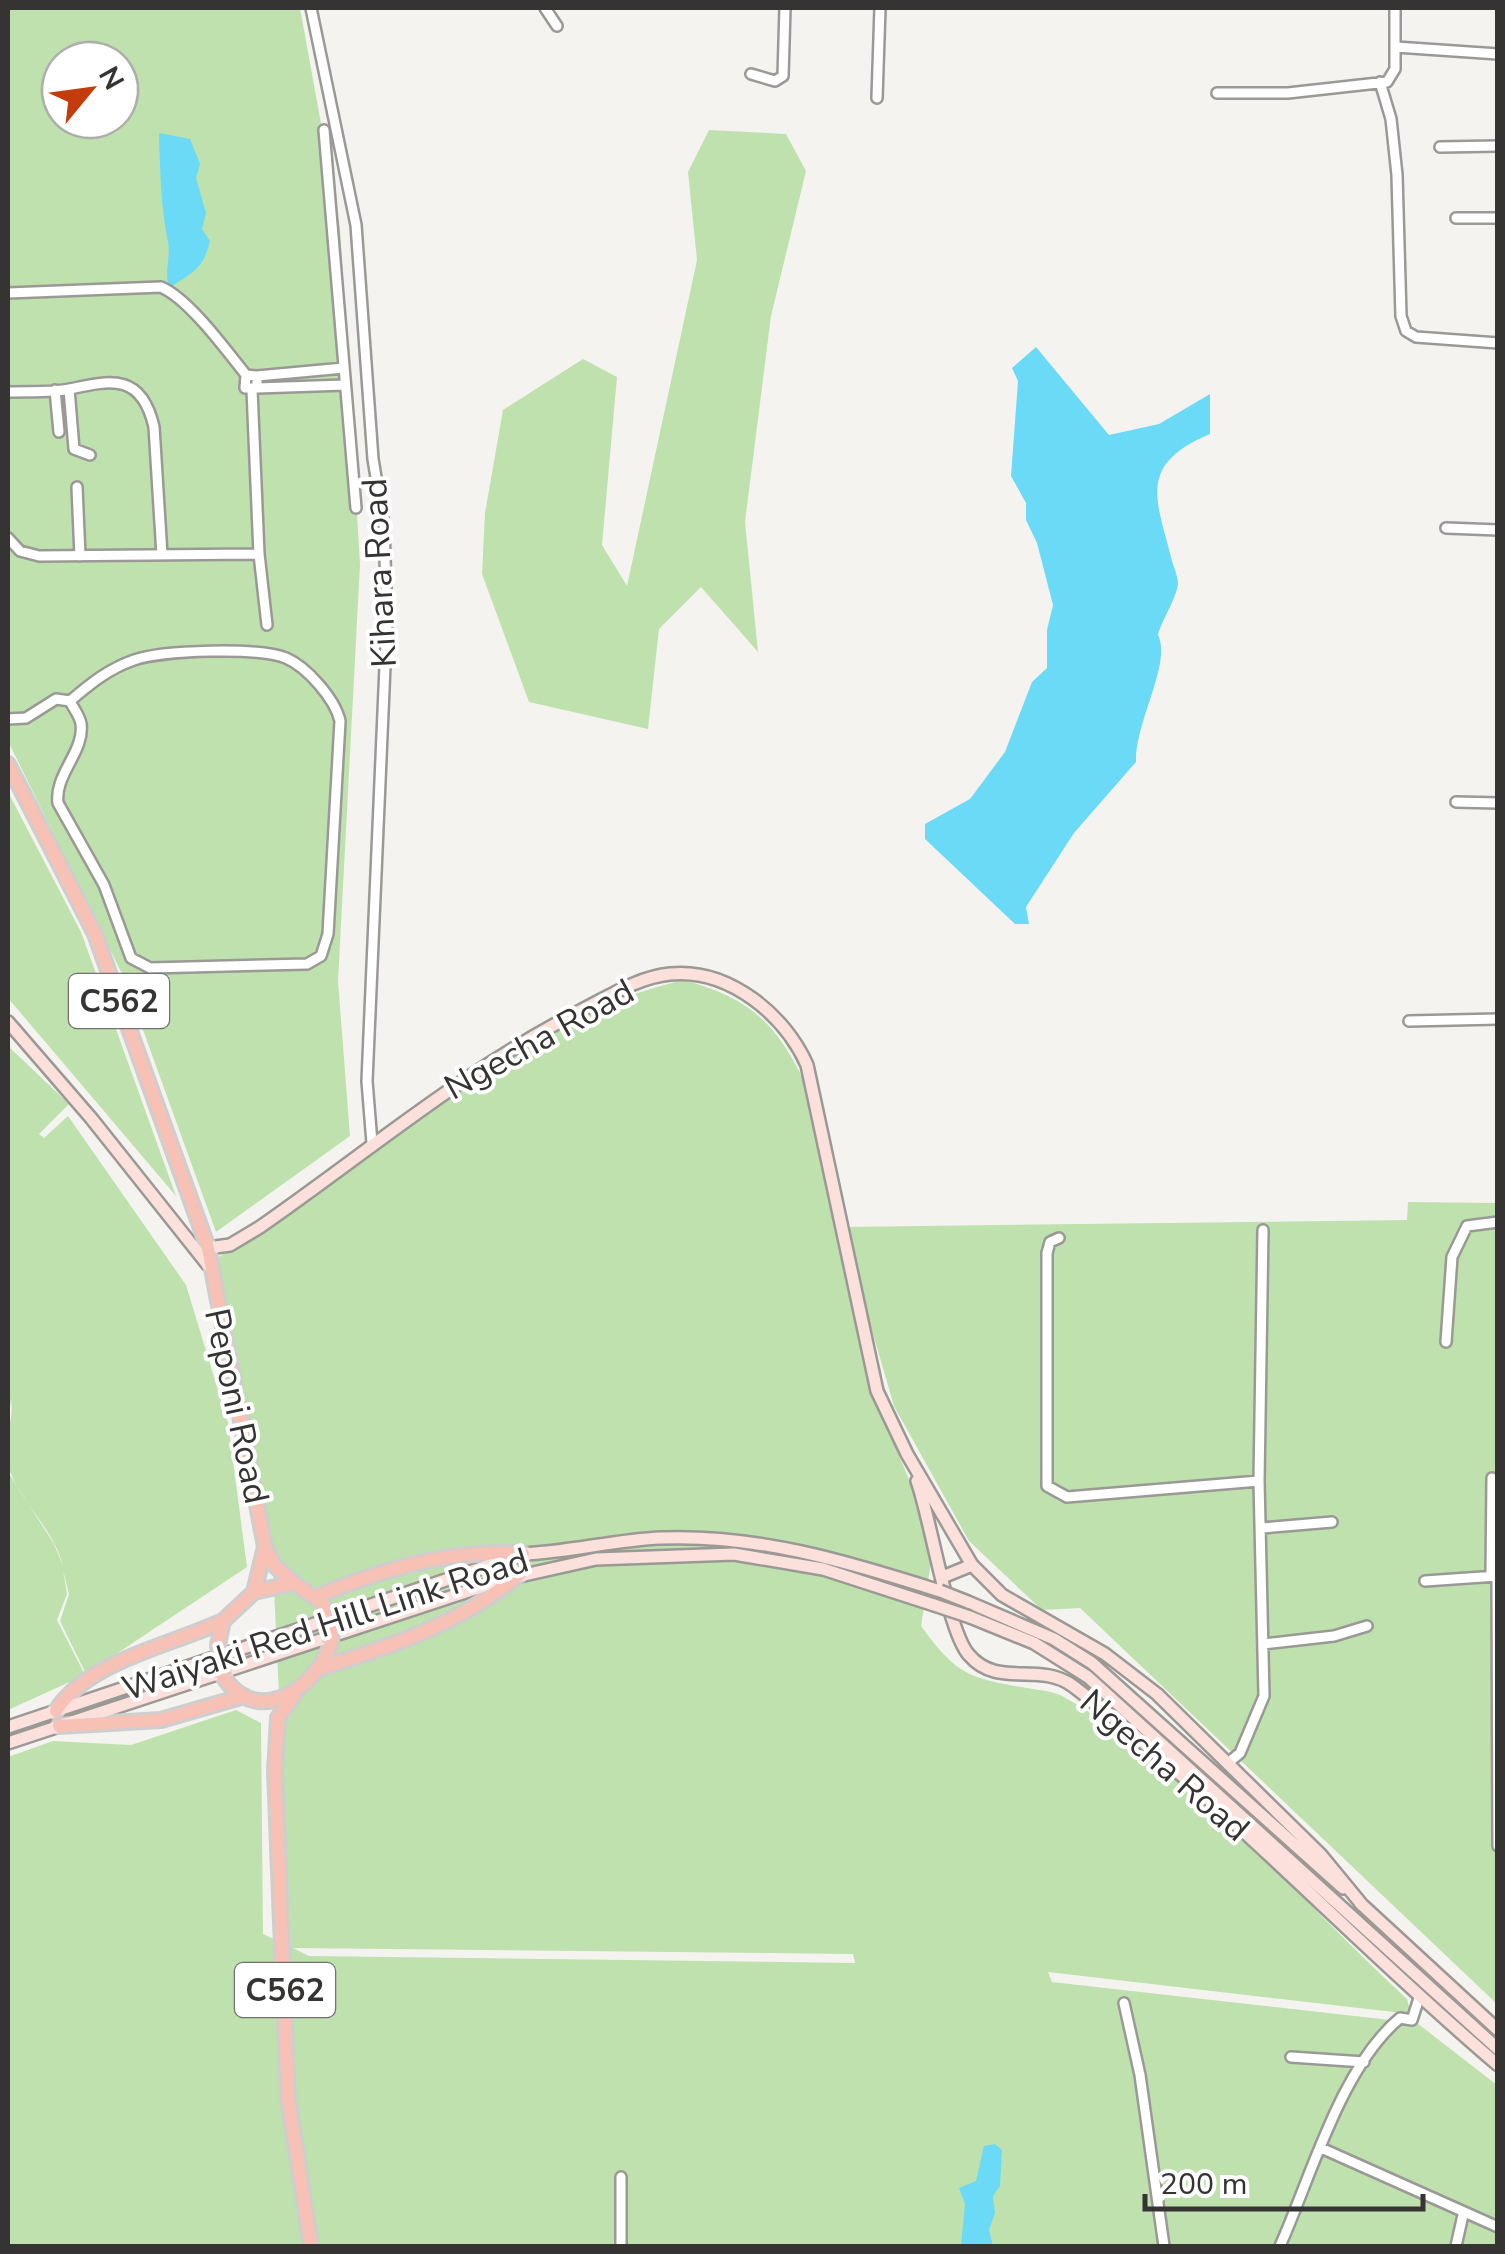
<svg xmlns="http://www.w3.org/2000/svg" width="1505" height="2254" viewBox="0 0 1505 2254" font-family="'Nunito Sans',sans-serif">
	<style>
		.green { fill: #bfe1ae; fill-rule: evenodd }
		.water { fill: #6adaf6 }
		.lines { fill: none; stroke-linecap: round; stroke-linejoin: round }
		.street-casing { stroke: #9a9996; stroke-width: 14 }
		.secondary-casing { stroke: #9a9996; stroke-width: 16 }
		.primary-casing { stroke: #cfcece; stroke-width: 18 }
		.street { stroke: #fff; stroke-width: 9 }
		.secondary { stroke: #fce0db; stroke-width: 11 }
		.primary { stroke: #f8c1b6; stroke-width: 12 }
		.secondary-bridge-casing { stroke: #9a9996; stroke-width: 16; stroke-linecap: butt }
		.primary-bridge-casing { stroke: #cfcece; stroke-width: 18; stroke-linecap: butt }
		.secondary-bridge { stroke: #fce0db; stroke-width: 11 }
		.primary-bridge { stroke: #f8c1b6; stroke-width: 12 }
		.labels { text-anchor: middle; stroke-width: 8; stroke-linejoin: round; paint-order: stroke }
		.shield { fill: #fff; stroke: #727170; stroke-width: 2.5 }
		.shield-label { font-size: 32px; font-weight: bold; fill: #353433 }
		.street-label { font-size: 35px; fill: #353433; stroke: #fff }
	</style>
	<rect width="100%" height="100%" fill="#f5f3f0"/>
	<path class="green" d="M8,8H300L340,228L360,565L338,981L350,1136L216,1232L125,980L8,741ZM60,60H120V120H60Z
		M709,130L786,134L806,171L771,316L745,522L758,652L701,587L659,629L648,729L529,702L482,574L485,513L503,410L583,359L617,377L602,545L627,586L697,260L688,172Z
		M8,792L81,932L176,1196L8,998Z
		M684,980C752,999 777,1024 807,1087L871,1390L917,1498L932,1556L921,1626C957,1675 968,1678 1027,1688C1039,1690 1053,1691 1064,1697C1195,1773 1296,1897 1407,1999L1411,2014L1048,1972L1052,1982L1417,2023L1497,2085V2246H8V1757L53,1741L131,1745L236,1710L261,1723L263,1934L291,1947L272,1547L215,1259C313,1203 394,1125 488,1062C537,1029 627,993 684,980ZM293,1948L853,1954L855,1963L309,1956Z
		M8,1046L69,1104L39,1134L44,1138L68,1116L186,1285L228,1423L247,1567L86,1674L60,1621L69,1594L63,1570L67,1594L57,1620L85,1675L8,1710V1472L54,1544L63,1566C53,1528 22,1504 9,1469C0,1447 15,1421 11,1399L8,1428Z
		M1408,1202L1497,1203V2004L1080,1608L1042,1610L969,1541L894,1406L842,1227L1407,1220Z"/>
	<path class="water" d="M159,133L190,139L200,164L196,178L206,213L202,229L210,241C203,270 193,272 169,288C164,271 171,257 168,242C161,208 160,170 159,133Z
		M1036,347L1109,435L1159,424L1210,394V434C1136,465 1157,500 1172,561C1174,567 1178,577 1178,584C1176,599 1162,620 1158,635C1172,663 1135,722 1136,762L1074,833L1026,907L1029,924H1015L925,839V824L970,799L1005,752L1032,682L1047,668V630L1053,605L1037,543L1026,520V503L1011,476L1018,381L1012,368Z
		M995,2144L1002,2150L1000,2186L993,2196L995,2213L989,2230L993,2246H961L965,2204L959,2188L976,2181L984,2146Z"/>
	<g class="lines">
		<g class="street-casing">
			<path id="street" d="M311,8L356,225L373,459L384,526L387,620L367,1081L372,1143
				M545,8L557,26
				M1396,47L1498,54
				M751,74L775,81L783,76L785,8
				M1380,82L1391,119L1397,175L1401,316L1406,331L1416,337L1498,343
				M1217,93H1288L1387,82L1395,69V8
				M877,98L880,8
				M324,130L356,508
				M1440,147L1498,146
				M1456,218H1498
				M8,293L161,287C189,299 227,351 246,375L245,388H257V376L246,375
				M257,376L344,368
				M257,388L345,385
				M69,389L74,449L90,455
				M55,390L59,432
				M252,390L259,554L267,625
				M8,392C28,391 51,393 70,389C114,379 142,375 154,427L162,555
				M77,487L80,556
				M1446,528L1498,530
				M8,538L20,551L39,556L259,554
				M8,719L26,718L56,699L70,701C90,684 108,669 134,660C162,650 259,647 286,658C307,667 335,699 340,721L328,934L321,956L307,964L150,968L131,958L104,885L58,803C54,775 85,751 81,724C80,716 73,708 70,701
				M1456,802L1498,803
				M1409,1021L1498,1019
				M1059,1238L1050,1242L1047,1253V1486L1067,1497L1259,1481
				M1446,1342L1452,1257L1467,1226L1498,1222
				M1262,1528L1332,1522
				M1491,1576L1492,1478
				M1425,1581L1497,1576L1498,1846
				M1263,1644L1334,1636L1367,1626
				M1228,1763L1240,1753L1264,1696L1259,1481L1263,1230
				M1124,2003L1140,2075L1164,2246
				M1291,2057L1364,2062
				M1321,2148L1498,2227
				M621,2177V2246
				M1280,2246C1311,2177 1341,2067 1400,2018L1412,2020L1420,1995
				M1456,2246L1463,2215"/>
		</g>
		<g class="secondary-casing">
			<path id="secondary" d="M8,1022L91,1118L208,1265
				M208,1248L230,1245L260,1227C368,1152 461,1072 580,1011C608,997 638,977 670,974C729,968 785,1015 807,1065L877,1391L907,1454L972,1565L1002,1595L1105,1654L1157,1694L1321,1855L1363,1906
				M917,1481C931,1520 948,1632 969,1655C998,1689 1039,1661 1073,1686C1224,1801 1353,1942 1498,2065
				M945,1576L972,1565
				M968,1602L1054,1639L1092,1663L1343,1888
				M970,1617L1034,1643L1088,1677L1498,2049
				M8,1727L523,1554C569,1552 615,1540 661,1538C757,1534 849,1562 940,1591
				M8,1743L502,1580L596,1559L734,1554L823,1569L934,1605
				M1360,1903L1498,2030"/>
		</g>
		<g class="primary-casing">
			<path id="primary" d="M8,764L95,934L208,1248L265,1547L274,1565L294,1583
				M254,1592L264,1551
				M316,1597C379,1570 454,1548 523,1554
				M218,1645L223,1621L254,1592L294,1583L321,1602
				M321,1668C395,1645 460,1624 520,1574
				M223,1676C256,1729 317,1689 331,1643
				M294,1695L278,1718L275,1771L288,2098L311,2246
				M56,1711C87,1661 172,1645 223,1621
				M59,1726L161,1720L244,1696"/>
		</g>
		<use href="#street" class="street"/>
		<use href="#secondary" class="secondary"/>
		<use href="#primary" class="primary"/>
		<g class="secondary-bridge-casing">
			<path id="secondary-bridge" d="M940,1591L968,1602
				M934,1605L970,1617"/>
		</g>
		<g class="primary-bridge-casing">
			<path id="primary-bridge" d="M323,1604L332,1624L331,1643
				M218,1645L223,1676"/>
		</g>
		<use href="#secondary-bridge" class="secondary-bridge"/>
		<use href="#primary-bridge" class="primary-bridge"/>
	</g>
	<g class="labels">
		<g class="shield">
			<rect x="69" y="974" width="100" height="54" rx="8"/>
			<rect x="235" y="1963" width="100" height="54" rx="8"/>
		</g>
		<g class="shield-label">
			<text x="119" y="1012">C562</text>
			<text x="285" y="2001">C562</text>
		</g>
		<g class="street-label">
			<text transform="translate(379 573) rotate(-93)" y="12">Kihara Road</text>
			<text transform="translate(539 1039) rotate(-29)" y="12">Ngecha Road</text>
			<text transform="translate(237 1406) rotate(78)" y="12">Peponi Road</text>
			<text transform="translate(325 1624) rotate(-18)" y="12">Waiyaki Red Hill Link Road</text>
			<text transform="translate(1165 1765) rotate(41)" y="12">Ngecha Road</text>
		</g>
	</g>
	<rect width="1505" height="2254" fill="none" stroke="#353433" stroke-width="20"/>
	<g transform="translate(90 90) rotate(61)"><circle r="48" fill="#ffffff" stroke="#aeaead" stroke-width="2.5"/>
	<path d="M0-8L18 38L0 25L-18 38Z" fill="#c43c0b"/>
	<text y="-15" font-size="28" font-weight="bold" text-anchor="middle" fill="#353433">N</text>
	</g>
	<path d="M1145 2194v15h278v-15" fill="none" stroke="#353433" stroke-width="5"/>
	<text x="1160" y="2194" font-size="30" fill="#353433" stroke="#ffffff" stroke-width="8" paint-order="stroke">200 m</text>
</svg>
